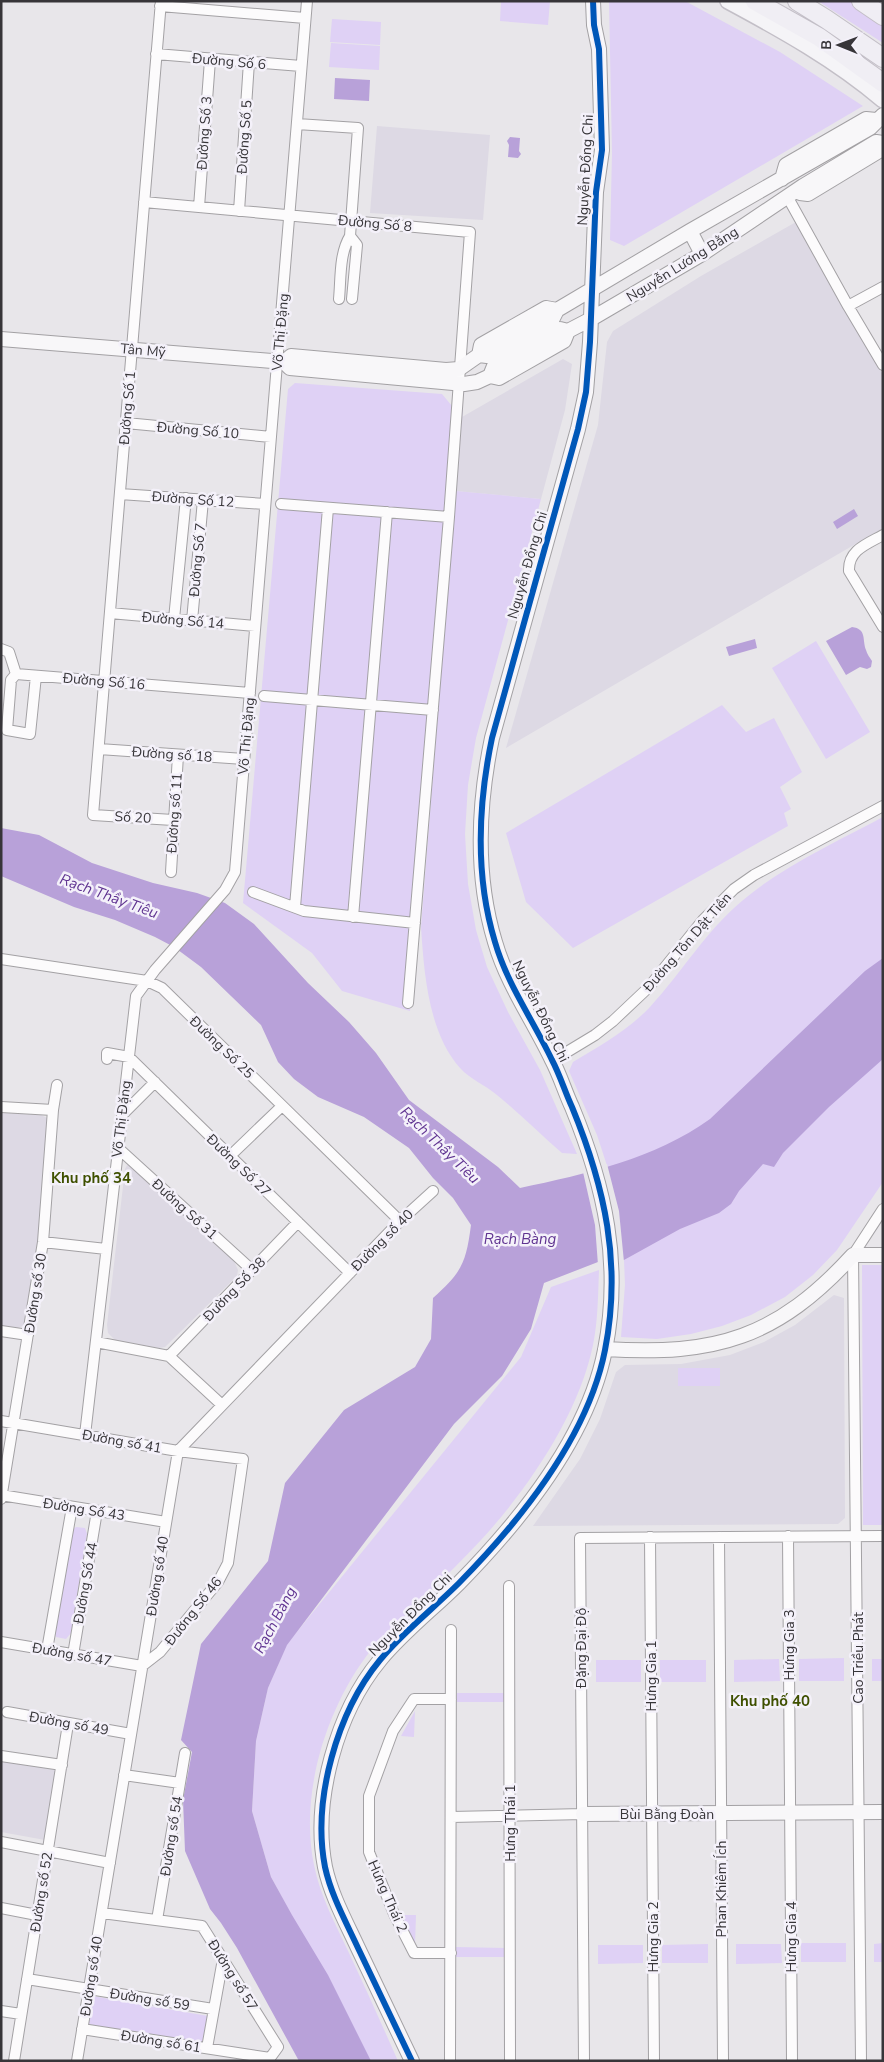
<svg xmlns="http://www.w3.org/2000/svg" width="884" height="2062" viewBox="0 0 884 2062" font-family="'Nunito Sans',sans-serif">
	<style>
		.built { fill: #ddd9e4 }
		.green { fill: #dfd1f5 }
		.water { fill: #b8a1d9 }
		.pier { fill: #e8e6ea }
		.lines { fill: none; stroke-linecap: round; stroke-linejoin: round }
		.street-casing { stroke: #a3a1a4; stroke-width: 12 }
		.secondary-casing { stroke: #a3a1a4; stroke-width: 16 }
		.primary-casing { stroke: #c3bfc7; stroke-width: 18 }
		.highway-casing { stroke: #c3bfc7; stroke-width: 20 }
		.street { stroke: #fcfbfc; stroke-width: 10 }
		.secondary { stroke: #f8f7f9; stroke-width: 14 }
		.primary { stroke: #f5f4f7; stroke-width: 15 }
		.highway { stroke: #f0eef4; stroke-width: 18 }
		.cycleway-casing { stroke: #f4f1fa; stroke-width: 9 }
		.cycleway { stroke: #0057b8; stroke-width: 6 }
		.labels { text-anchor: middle; stroke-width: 5; stroke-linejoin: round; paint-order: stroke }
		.street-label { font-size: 14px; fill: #373539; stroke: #f4f1fa }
		.water-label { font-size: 15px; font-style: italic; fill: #603491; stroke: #f4f1fa }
		.neighbourhood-label { font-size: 15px; font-weight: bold; fill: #3f5000; stroke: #f4f1fa }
	</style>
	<rect width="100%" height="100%" fill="#e8e6ea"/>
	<path class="built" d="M377,126L490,135L483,220L370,213Z
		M796,222L883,375V528L506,748L598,425L607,342L613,331L701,276Z
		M563,359L572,364L565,410L541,499L456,491L462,417Z
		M1,1113L41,1115L47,1118L49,1125L38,1242L26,1321L23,1326L17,1328L1,1326Z
		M131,1164L233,1259L238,1270L237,1276L165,1347L159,1348L115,1340L108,1333L107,1325L125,1169L127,1165Z
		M834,1295L844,1298L845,1518L838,1524L533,1526L580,1459L600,1419L616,1372L625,1365L681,1364L730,1355L764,1342L795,1325Z
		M1,1761L57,1770L45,1840L1,1832Z"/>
	<path class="green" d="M501,1H550L548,25L500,21Z
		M609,1H685L780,52L863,106L624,246L610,240L612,153Z
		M818,1H854L883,21V43Z
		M332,19L381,22L380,45L330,42Z
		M331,43L380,46L379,70L329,67Z
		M295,383L442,394L452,406L463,408L456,491L541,499L476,738L468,785L465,834L468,884L476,930L487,967L508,1012L540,1070L577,1154L562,1153C540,1134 519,1113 497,1095C485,1085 470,1079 460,1068C428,1032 424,972 421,927L447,598L410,1011L342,991L312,953L243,903L288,389Z
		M816,641L870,732L826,759L772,668Z
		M722,705L746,732L774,718L802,772L780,787L791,809L784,813L788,826L573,948L526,902L506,833Z
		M883,817V983L731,1117L613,1184L597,1135L569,1071L573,1062C600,1046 628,1030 650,1007C682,972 706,931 742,901C780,868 838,841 883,817Z
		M883,1035V1182L837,1250L813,1275L785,1297L751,1315L722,1326L691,1334L657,1339L621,1337L625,1285L624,1260Z
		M862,1265H883V1525H863Z
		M599,1270C598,1295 598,1321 593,1345C579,1414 528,1489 481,1540C446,1578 406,1612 371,1650C327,1706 299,1793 314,1865C320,1896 336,1925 349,1953C366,1989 382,2025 398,2061H370L271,1877L252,1811L256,1741L268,1688L287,1644L521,1357L551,1287Z
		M678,1368H720V1386H678Z
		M76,1527L85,1528L87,1534L71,1633L66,1639L56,1637L54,1631L70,1532Z
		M844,1658V1681H799V1659Z
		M779,1659L780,1681L734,1682V1660Z
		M872,1659H883V1681H872Z
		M596,1660H641V1682H596Z
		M660,1660H706V1682H660Z
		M457,1693H506V1702H457Z
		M415,1711L414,1737L401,1736Z
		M401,1915H416L415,1946Z
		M801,1943H846V1962H801Z
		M883,1943V1962H874V1944Z
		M708,1944V1963H662V1945Z
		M736,1944H781L782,1963L736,1964Z
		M598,1945H643V1963L598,1964Z
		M456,1947L505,1948V1957H456Z
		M92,1996L208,2016L202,2042L87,2024Z"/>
	<path class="water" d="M335,78L370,80L369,101L334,99Z
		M510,137L520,138L519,151L521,154L518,158L508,157L509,145L507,141Z
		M854,509L858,516L837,529L833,522Z
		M852,627C867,629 862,639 866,650C867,654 870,658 872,661L871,667L867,669L860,667L846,675L826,641Z
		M755,639L757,648L729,656L726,647Z
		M1,828L39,835L92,863L153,883L197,893L225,903L254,924L308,983L349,1022L376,1053L409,1100L498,1167L520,1188C586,1174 654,1159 710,1119L865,971L883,958V1059L829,1107L783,1153L774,1167L763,1164L739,1191L731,1204L719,1213L680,1229L624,1260L598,1262L544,1283L531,1329L502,1376L454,1424L287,1645L268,1688L256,1741L252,1811L271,1877L292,1915L328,1975L371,2061H299L237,1948L221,1923L210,1909L185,1851L183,1800L192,1752L181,1740L201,1644L268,1561L285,1483L344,1410L415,1367L431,1339L433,1298C462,1272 466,1263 471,1225L453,1198L433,1178L409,1148L364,1117L318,1097L294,1079L278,1062L261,1025L201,967L174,947L155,937L115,920L74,907L1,876Z"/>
	<path class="pier" d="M607,1164L619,1211L624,1262L598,1265L595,1225L583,1172Z"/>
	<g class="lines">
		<g class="street-casing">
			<path id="street" d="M161,1L93,815L173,820
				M160,6L305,18
				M156,54L301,66
				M297,124L358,128L350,236L357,245L352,299
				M787,196L848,306L883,287
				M144,202L470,232L449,517L408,1003
				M199,207L210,60
				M239,211L249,62
				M339,299C341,279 339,254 350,236
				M848,306L883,365
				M126,423L271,437
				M120,494L265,504
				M281,504L449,517
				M883,535C867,544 848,550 849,571L883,627
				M110,613L255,626
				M174,619L186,498
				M192,621L203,500
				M1,649L9,652L16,674
				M36,676L30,734L7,730L11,680L16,674L250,693
				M264,696L433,710
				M99,749L244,759
				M171,872L178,755
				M253,892L304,911L415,923
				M295,907L328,508
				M353,917L387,512
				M1,959L147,981L162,988L400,1221
				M107,1059V1053L129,1057L350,1273
				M552,1061L595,1035L613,1021L649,987L703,920L734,889L754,875L883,806
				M1,1107L53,1110
				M122,1115L155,1082
				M118,1148L252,1270
				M230,1156L282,1106
				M43,1242L106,1249
				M1,1331L28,1335
				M96,1342L169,1356L222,1405
				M169,1356L298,1222
				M1,1421L178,1451L243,1459L228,1563L218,1582L160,1652L142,1666L1,1642
				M85,1435L136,996L155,970L225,890L235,872L307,1
				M1,1495L166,1522
				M1,1499L43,1242L53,1110L57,1085
				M788,1536L792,2061
				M650,1537L654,2061
				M719,1537L723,2061
				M509,1586L510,2061
				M47,1650L72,1507
				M73,1655L97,1511
				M7,1712L131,1734
				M1,1756L62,1765
				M124,1775L180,1783
				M451,1817L583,1814
				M1,1842L110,1863
				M1,1908L37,1915
				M157,1920L185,1753
				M451,1953H414L394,1914L369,1852V1796L393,1731L414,1699H451
				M27,1979L213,2009
				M1,2011L21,2014
				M82,2029L270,2058L278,2047L202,1926L102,1913
				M207,2048L223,1959
				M14,2061L68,1724
				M77,2061L178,1451L400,1221L433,1191
				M450,2061L451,1630
				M584,2061L580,1538L883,1536
				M861,2061L853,1255L883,1209"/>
		</g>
		<g class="secondary-casing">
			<path id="secondary" d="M782,179L786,165L866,119L876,120
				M800,193L808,194L879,151L883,146
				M690,231L702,254
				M1,339L284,362L290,368L464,384L477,382L490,376L499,378L564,341L568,331
				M479,355L487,356L552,320L557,310L690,231L870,128L883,115
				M284,362L291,356L446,370L459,369L479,355L481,345L546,308L557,310
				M490,376L494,366L560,329L568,331L591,319L702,254L803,186L876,142L883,143
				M605,1349C716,1356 777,1338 853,1255H883
				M583,1814L883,1812
				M412,2061C394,2023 376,1986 358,1948C346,1922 331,1895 325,1867C312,1800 337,1712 380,1660C403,1632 433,1609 459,1583C519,1522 588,1437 605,1350C622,1264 605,1187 572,1107C565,1092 560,1075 552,1060C533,1020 507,984 495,942C475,876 478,805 492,738L578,429L586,392L590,342L596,192L602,150L599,49L594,25L593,1"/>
		</g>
		<g class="primary-casing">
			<path id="primary" d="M728,1C782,30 836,60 883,100"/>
		</g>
		<g class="highway-casing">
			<path id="highway" d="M755,1L819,37L883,83
				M797,1L826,19L883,58
				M861,1L883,16"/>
		</g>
		<use href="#street" class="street"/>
		<use href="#secondary" class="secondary"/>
		<use href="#primary" class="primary"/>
		<use href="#highway" class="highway"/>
		<g class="cycleway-casing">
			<path id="cycleway" d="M412,2061C394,2023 376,1986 358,1948C346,1922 331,1895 325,1867C312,1800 337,1712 380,1660C403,1632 433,1609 459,1583C519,1522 588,1437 605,1350C622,1264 605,1187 572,1107C565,1092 560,1075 552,1060C533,1020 507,984 495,942C475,876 478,805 492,738L578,429L586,392L590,342L596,192L602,150L599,49L594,25L593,1"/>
		</g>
		<use href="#cycleway" class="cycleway"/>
	</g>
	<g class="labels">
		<g class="street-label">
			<text transform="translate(229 61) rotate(5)" y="5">Đường Số 6</text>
			<text transform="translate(204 133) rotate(-86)" y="5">Đường Số 3</text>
			<text transform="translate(244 137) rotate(-86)" y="5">Đường Số 5</text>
			<text transform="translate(585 170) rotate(-87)" y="5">Nguyễn Đổng Chi</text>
			<text transform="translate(375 223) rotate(5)" y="5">Đường Số 8</text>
			<text transform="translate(682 264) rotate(-32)" y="5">Nguyễn Lương Bằng</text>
			<text transform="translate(280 332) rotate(-85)" y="5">Võ Thị Đặng</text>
			<text transform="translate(143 350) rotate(5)" y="5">Tân Mỹ</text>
			<text transform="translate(127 408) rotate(-85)" y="5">Đường Số 1</text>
			<text transform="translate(198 430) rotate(5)" y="5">Đường Số 10</text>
			<text transform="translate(193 499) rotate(4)" y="5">Đường Số 12</text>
			<text transform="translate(197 560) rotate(-85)" y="5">Đường Số 7</text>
			<text transform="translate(527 565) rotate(-74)" y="5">Nguyễn Đổng Chi</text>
			<text transform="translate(183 620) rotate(5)" y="5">Đường Số 14</text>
			<text transform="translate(104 681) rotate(5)" y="5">Đường Số 16</text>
			<text transform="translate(246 736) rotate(-85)" y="5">Võ Thị Đặng</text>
			<text transform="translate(172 754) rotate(4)" y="5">Đường số 18</text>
			<text transform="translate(174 813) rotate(-86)" y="5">Đường số 11</text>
			<text transform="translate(133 817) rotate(3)" y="5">Số 20</text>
			<text transform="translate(687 942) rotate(-49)" y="5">Đường Tôn Dật Tiên</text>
			<text transform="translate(541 1011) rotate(64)" y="5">Nguyễn Đổng Chi</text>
			<text transform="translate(222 1047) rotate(44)" y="5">Đường Số 25</text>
			<text transform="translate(121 1119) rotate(-83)" y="5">Võ Thị Đặng</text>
			<text transform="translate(239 1165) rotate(44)" y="5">Đường Số 27</text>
			<text transform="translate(185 1209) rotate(42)" y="5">Đường Số 31</text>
			<text transform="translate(382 1240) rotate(-45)" y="5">Đường số 40</text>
			<text transform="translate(234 1289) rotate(-46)" y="5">Đường Số 38</text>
			<text transform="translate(35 1293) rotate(-81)" y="5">Đường số 30</text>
			<text transform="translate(122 1441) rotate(10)" y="5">Đường số 41</text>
			<text transform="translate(84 1509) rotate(9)" y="5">Đường Số 43</text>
			<text transform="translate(157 1576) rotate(-81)" y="5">Đường số 40</text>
			<text transform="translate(85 1583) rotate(-80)" y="5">Đường Số 44</text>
			<text transform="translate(193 1611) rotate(-52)" y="5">Đường Số 46</text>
			<text transform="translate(410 1614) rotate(-45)" y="5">Nguyễn Đổng Chi</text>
			<text transform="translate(789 1645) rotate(-90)" y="5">Hưng Gia 3</text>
			<text transform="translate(581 1648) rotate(-90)" y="5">Đặng Đại Độ</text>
			<text transform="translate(72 1654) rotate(10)" y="5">Đường số 47</text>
			<text transform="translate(858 1658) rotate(-90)" y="5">Cao Triều Phát</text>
			<text transform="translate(651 1676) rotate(-90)" y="5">Hưng Gia 1</text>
			<text transform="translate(69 1723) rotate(10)" y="5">Đường số 49</text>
			<text x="667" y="1819">Bùi Bằng Đoàn</text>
			<text transform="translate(510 1823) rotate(-90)" y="5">Hưng Thái 1</text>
			<text transform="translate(171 1836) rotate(-81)" y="5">Đường số 54</text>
			<text transform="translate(721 1889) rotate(-90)" y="5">Phan Khiêm Ích</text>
			<text transform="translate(41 1892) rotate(-81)" y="5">Đường số 52</text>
			<text transform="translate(388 1896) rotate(66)" y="5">Hưng Thái 2</text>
			<text transform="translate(653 1937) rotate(-90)" y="5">Hưng Gia 2</text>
			<text transform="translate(791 1937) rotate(-90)" y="5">Hưng Gia 4</text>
			<text transform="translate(233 1975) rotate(58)" y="5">Đường số 57</text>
			<text transform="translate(91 1976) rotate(-81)" y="5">Đường số 40</text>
			<text transform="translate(150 1999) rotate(9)" y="5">Đường số 59</text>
			<text transform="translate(161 2041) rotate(9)" y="5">Đường số 61</text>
		</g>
		<g class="water-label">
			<text transform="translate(109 896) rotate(20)" y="5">Rạch Thầy Tiêu</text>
			<text transform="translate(440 1145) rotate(44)" y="5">Rạch Thầy Tiêu</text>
			<text x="520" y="1244">Rạch Bàng</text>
			<text transform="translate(275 1620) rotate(-62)" y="5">Rạch Bàng</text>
		</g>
		<g class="neighbourhood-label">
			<text x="91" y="1183">Khu phố 34</text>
			<text x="770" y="1706">Khu phố 40</text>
		</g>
	</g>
	<rect width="884" height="2062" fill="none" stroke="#373539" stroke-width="5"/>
	<g transform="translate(839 45) rotate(271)" stroke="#f4f1fa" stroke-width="4" paint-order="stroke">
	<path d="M0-4L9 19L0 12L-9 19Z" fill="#373539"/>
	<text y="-8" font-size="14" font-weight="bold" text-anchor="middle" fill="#373539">B</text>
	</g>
</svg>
